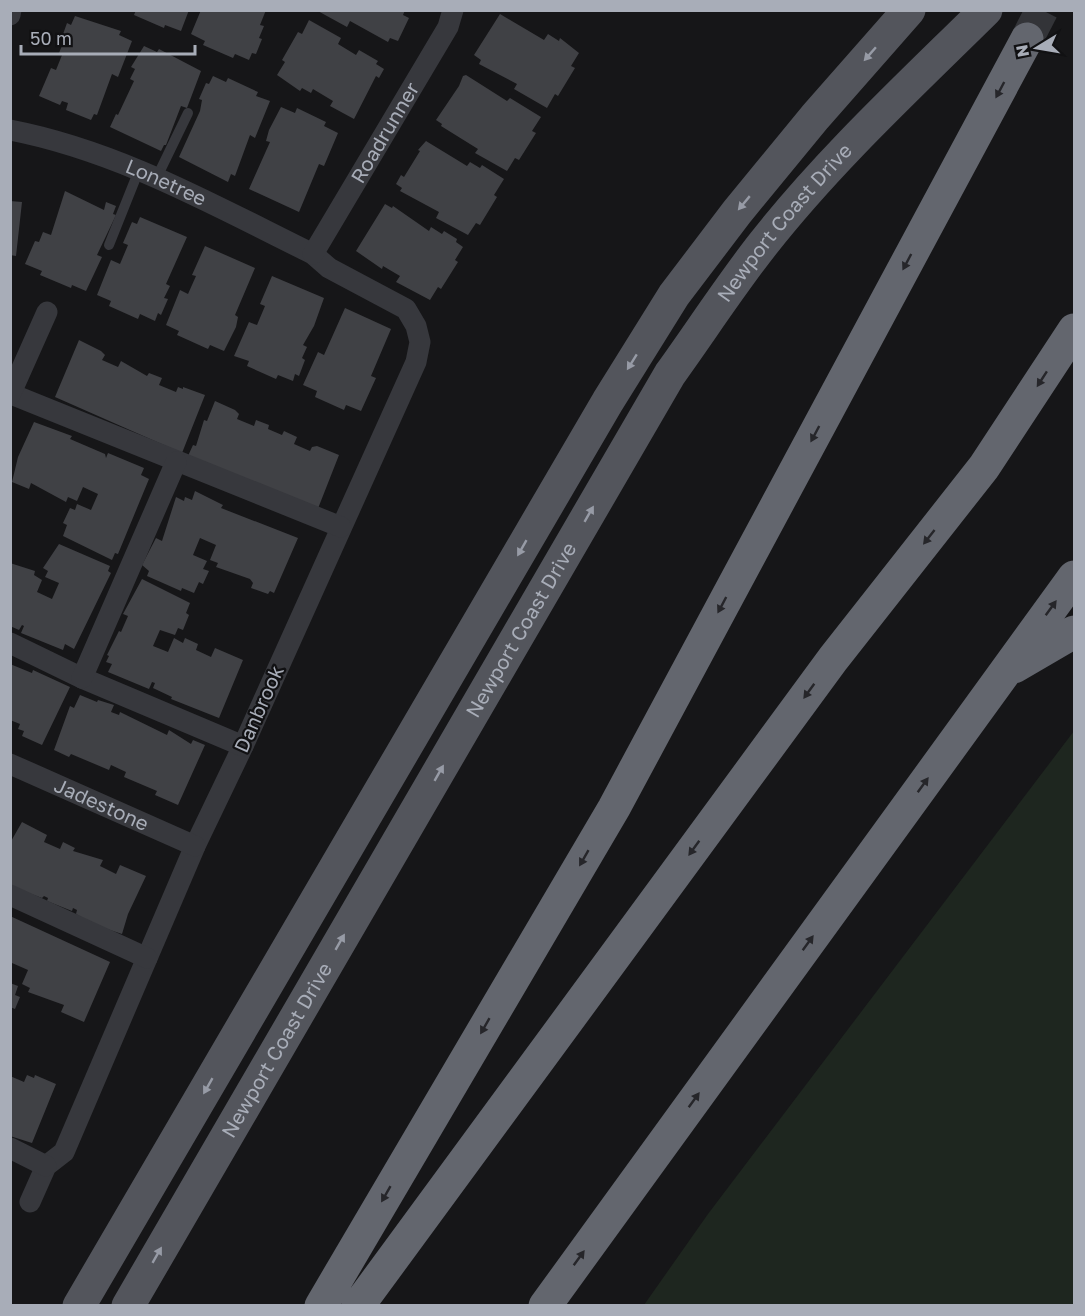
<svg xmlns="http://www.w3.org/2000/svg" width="1085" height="1316" viewBox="0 0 1085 1316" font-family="'Golos Text',sans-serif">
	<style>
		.green { fill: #1e261f }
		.building { fill: #404145 }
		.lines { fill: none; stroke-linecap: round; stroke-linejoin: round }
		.highway-tunnel { stroke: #333438; stroke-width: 33; stroke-dasharray: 33 16; stroke-linecap: butt }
		.lane { stroke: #37383d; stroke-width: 10 }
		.street { stroke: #37383d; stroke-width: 21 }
		.primary { stroke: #53555c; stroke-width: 33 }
		.highway { stroke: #63666e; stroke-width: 33 }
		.oneway { fill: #979ba6 }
		.oneway2 { fill: #26262a }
		.labels { text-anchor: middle; stroke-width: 4.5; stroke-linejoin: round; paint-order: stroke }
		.street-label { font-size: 20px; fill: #a8adb8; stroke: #111113 }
	</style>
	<rect width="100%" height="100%" fill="#161618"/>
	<path class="green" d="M1074,731V1305H644L708,1214Z"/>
	<path class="building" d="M136,10H189L181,31L165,25L164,28L134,15Z
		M201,10H266L260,25L264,26L259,38L262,39L256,54L252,53L249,60L235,54L233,58L203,45L205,41L191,34Z
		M316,10H405L403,15L409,18L398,41L390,38L388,42L350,21L347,27Z
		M500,14L544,40L548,34L559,41L560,38L579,53L571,66L575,68L558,96L555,94L547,108L514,89L517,84L479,64L481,60L474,55Z
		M75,16L121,31L119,35L132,41L118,77L112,74L97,115L94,114L91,120L66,110L68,103L62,101L60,105L39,96L51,68L56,70L62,55L59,53L65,38L62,37L67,23L71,25Z
		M309,20L341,38L338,44L356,55L359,50L378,61L376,64L384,69L379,78L376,76L354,119L330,106L333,101L313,89L311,93L302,88L300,91L277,75L285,62L282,60L298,32L302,34Z
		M144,46L157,52L159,49L201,71L187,108L181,106L166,145H164L161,151L110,127L116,114L118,115L134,81L130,79L135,69L131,67Z
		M466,75L507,101L510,98L541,117L532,131L536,133L519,160L515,158L507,171L475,153L478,149L441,126L442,124L436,120L459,86L463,76Z
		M213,76L226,82L228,78L258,92L256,96L270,101L255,138L250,135L235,176L231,174L228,182L179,157L200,111L202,100L199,99L206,83L209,84Z
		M281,107L295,113L297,108L326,122L324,126L338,133L324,166L319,164L299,212L249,189L270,142L266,141L269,130Z
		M426,141L467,166L470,162L480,168L482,165L504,179L494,195L497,197L480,225L476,223L468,235L436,218L439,212L400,191L402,188L396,184L401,175L404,177L420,151L418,150Z
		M65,191L104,210L106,202L116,206L113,214L116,215L97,255L102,257L86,291L72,285L71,288L40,275L42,271L25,264L35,241L39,242L43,232L51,235Z
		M10,201L22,202L16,256L10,255Z
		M385,204L392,208L393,206L429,231L431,227L442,234L444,231L457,239L456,242L463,247L455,260L458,262L441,289L438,287L430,300L396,282L400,276L383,266L382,269L356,251Z
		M140,217L187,237L166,284L170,286L164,298L168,299L161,315L158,313L155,321L140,314L138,319L109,306L111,301L97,295L111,260L120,264L128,245L123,243L132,222L137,224Z
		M205,246L255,268L235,315L238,317L236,327L224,351L210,345L208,349L177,335L179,331L166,325L180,290L188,294L196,276L192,275Z
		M272,276L324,298L314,326L303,345L307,347L302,358L305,360L299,376L295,374L293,381L278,375L276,379L247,366L249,361L234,356L249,322L257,325L265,306L260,304Z
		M345,308L391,329L371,376L376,378L361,411L346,405L344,410L315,397L317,391L303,385L318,352L324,355Z
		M79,340L101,351L105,355L102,360L118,367L121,361L147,376L149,373L162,378L159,385L176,392L178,387L183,389V387L205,395L182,453L55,397Z
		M215,401L235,410L239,414L237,419L254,426L256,420L269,425L268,429L282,435L284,431L297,437L294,444L310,451L312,447L317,446L339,455L317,511L188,456L193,445L196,446L204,420L207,421Z
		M34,422L72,436L70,439L105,454L106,458L108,453L144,468L141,475L149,479L118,554L115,553L112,560L63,536L67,525L63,523L70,508L75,510L77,504L91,510L98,494L83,487L77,501L68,497L66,502L31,483L29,489L12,482L18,457Z
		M195,491L223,505L221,508L298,538L274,593L270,591L268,594L251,588L253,583L250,579L216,567L218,563L210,560L216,545L200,538L193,555L207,561L203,569L209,571L203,584L199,582L194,593L182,588L181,591L147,576L149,571L142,565L156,538L162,541L176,497L184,501L185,497L192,500Z
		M59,544L110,566L108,571L111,573L74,649L65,644L63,650L21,633L24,626L22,625L19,630L10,626V563L35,571L34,575L42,580L37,592L52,599L59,583L45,577L48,571L43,568Z
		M142,579L190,603L186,613L189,615L183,630L178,628L175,635L160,630L153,646L168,652L174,638L183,643L185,638L198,644L196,650L211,657L215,648L243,660L219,718L171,699L172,697L153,688L155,683L152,682L149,689L108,672L112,664L106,662L109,656L107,655L119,631L121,632L128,616L123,614Z
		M10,664L32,673L33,670L70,687L42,745L22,736L24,731L18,729L20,724L10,720Z
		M80,695L97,702L98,700L114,705L111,712L119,715L120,712L167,735L169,730L191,744L193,740L205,745L178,805L155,795L157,791L124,777L126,772L111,765L109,770L71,754L69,757L54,750L70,706L74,708Z
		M22,822L47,835L44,842L60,849L63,842L75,848L73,851L103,860L100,866L116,874L120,865L146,876L128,914L122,934L95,925L76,914L77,910L73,908L72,911L47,901L48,898L44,896L42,898L10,886V843Z
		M10,916L110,962L84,1022L61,1012L64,1005L28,992L30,988L22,984L28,970L12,963L10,967Z
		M10,983L18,986L15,995L20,997L15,1009L10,1007Z
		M27,1075L34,1078L35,1075L56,1084L32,1143L10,1136V1076L24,1082Z"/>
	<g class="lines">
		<path class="highway-tunnel" d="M1027,39L1042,10"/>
		<path class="lane" d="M157,177L188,113
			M109,245L139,170"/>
		<g class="street">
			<path d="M10,15L11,10"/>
			<path id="s1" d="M10,130C119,151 215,206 313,254L329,268L406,309L416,326L420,342L416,362L243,746L195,846L64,1152L46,1166L30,1202"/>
			<path id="s2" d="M313,254L448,27L453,10"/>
			<path d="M11,394L341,527"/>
			<path d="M10,395L47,312"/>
			<path d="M10,643L82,678L243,746"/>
			<path d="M82,678L176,462"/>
			<path id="s3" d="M10,764L195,846"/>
			<path d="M10,895L147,958"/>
			<path d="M10,1148L46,1166"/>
		</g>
		<g class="primary">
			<path d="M79,1306L608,401L674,295L737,212L815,117L909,10"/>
			<path id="s4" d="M128,1306L670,374C701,331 730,286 763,244C829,160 909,86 986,10"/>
		</g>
		<path class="highway" d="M1014,667L1074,632
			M321,1306L614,808L1027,39
			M358,1306L833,659L984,467L1074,330
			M545,1306L1074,577"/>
	</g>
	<defs><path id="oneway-solid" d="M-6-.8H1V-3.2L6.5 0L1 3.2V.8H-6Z" transform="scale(1.5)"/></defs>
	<g class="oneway">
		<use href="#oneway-solid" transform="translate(870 54) rotate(131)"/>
		<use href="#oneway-solid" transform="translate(744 203) rotate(130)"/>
		<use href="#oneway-solid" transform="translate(632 362) rotate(122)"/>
		<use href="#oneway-solid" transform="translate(589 514) rotate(-60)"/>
		<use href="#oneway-solid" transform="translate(522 548) rotate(120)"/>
		<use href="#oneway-solid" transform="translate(439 773) rotate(-60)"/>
		<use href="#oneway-solid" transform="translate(340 942) rotate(-60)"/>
		<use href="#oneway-solid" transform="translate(208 1086) rotate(120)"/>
		<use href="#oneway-solid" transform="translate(157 1255) rotate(-60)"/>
	</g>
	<g class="oneway2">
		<use href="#oneway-solid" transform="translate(1000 90) rotate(118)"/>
		<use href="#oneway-solid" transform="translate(907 262) rotate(118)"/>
		<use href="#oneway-solid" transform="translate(1042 379) rotate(123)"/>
		<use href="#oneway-solid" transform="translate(815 434) rotate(118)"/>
		<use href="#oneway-solid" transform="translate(929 537) rotate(128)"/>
		<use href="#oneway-solid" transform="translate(722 605) rotate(118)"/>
		<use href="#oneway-solid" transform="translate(1051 608) rotate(-54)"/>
		<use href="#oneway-solid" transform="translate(809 691) rotate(126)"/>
		<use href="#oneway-solid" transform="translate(923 785) rotate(-54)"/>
		<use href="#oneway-solid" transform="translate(694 848) rotate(126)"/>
		<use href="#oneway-solid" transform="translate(584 858) rotate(120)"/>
		<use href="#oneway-solid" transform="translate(808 943) rotate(-54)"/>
		<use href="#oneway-solid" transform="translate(485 1026) rotate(120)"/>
		<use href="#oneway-solid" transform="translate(694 1100) rotate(-54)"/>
		<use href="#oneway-solid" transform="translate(386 1194) rotate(120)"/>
		<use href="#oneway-solid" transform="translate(579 1258) rotate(-54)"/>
	</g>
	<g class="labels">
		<g class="street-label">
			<text dy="7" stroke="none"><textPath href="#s2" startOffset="141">Roadrunner</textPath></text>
			<text dy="7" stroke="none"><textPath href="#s1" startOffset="165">Lonetree</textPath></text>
			<text dy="7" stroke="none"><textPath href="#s4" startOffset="1268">Newport Coast Drive</textPath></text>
			<text dy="7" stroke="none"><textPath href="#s4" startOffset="782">Newport Coast Drive</textPath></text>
			<text transform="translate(259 709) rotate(-66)" y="7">Danbrook</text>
			<text dy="7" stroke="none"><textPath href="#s3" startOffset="100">Jadestone</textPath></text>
			<text dy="7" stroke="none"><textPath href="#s4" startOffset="296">Newport Coast Drive</textPath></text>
		</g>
	</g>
	<rect width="1085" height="1316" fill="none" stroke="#a8adb8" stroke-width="24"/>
	<g transform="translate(1037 48) rotate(259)" stroke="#111113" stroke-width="4.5" paint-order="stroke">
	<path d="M0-4.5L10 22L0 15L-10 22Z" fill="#a8adb8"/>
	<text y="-9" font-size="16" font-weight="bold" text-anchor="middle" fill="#a8adb8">N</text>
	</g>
	<path d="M21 45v9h174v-9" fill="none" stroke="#a8adb8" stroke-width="3"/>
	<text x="30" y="45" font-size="18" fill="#a8adb8" stroke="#111113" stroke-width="4.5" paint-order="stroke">50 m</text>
</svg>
